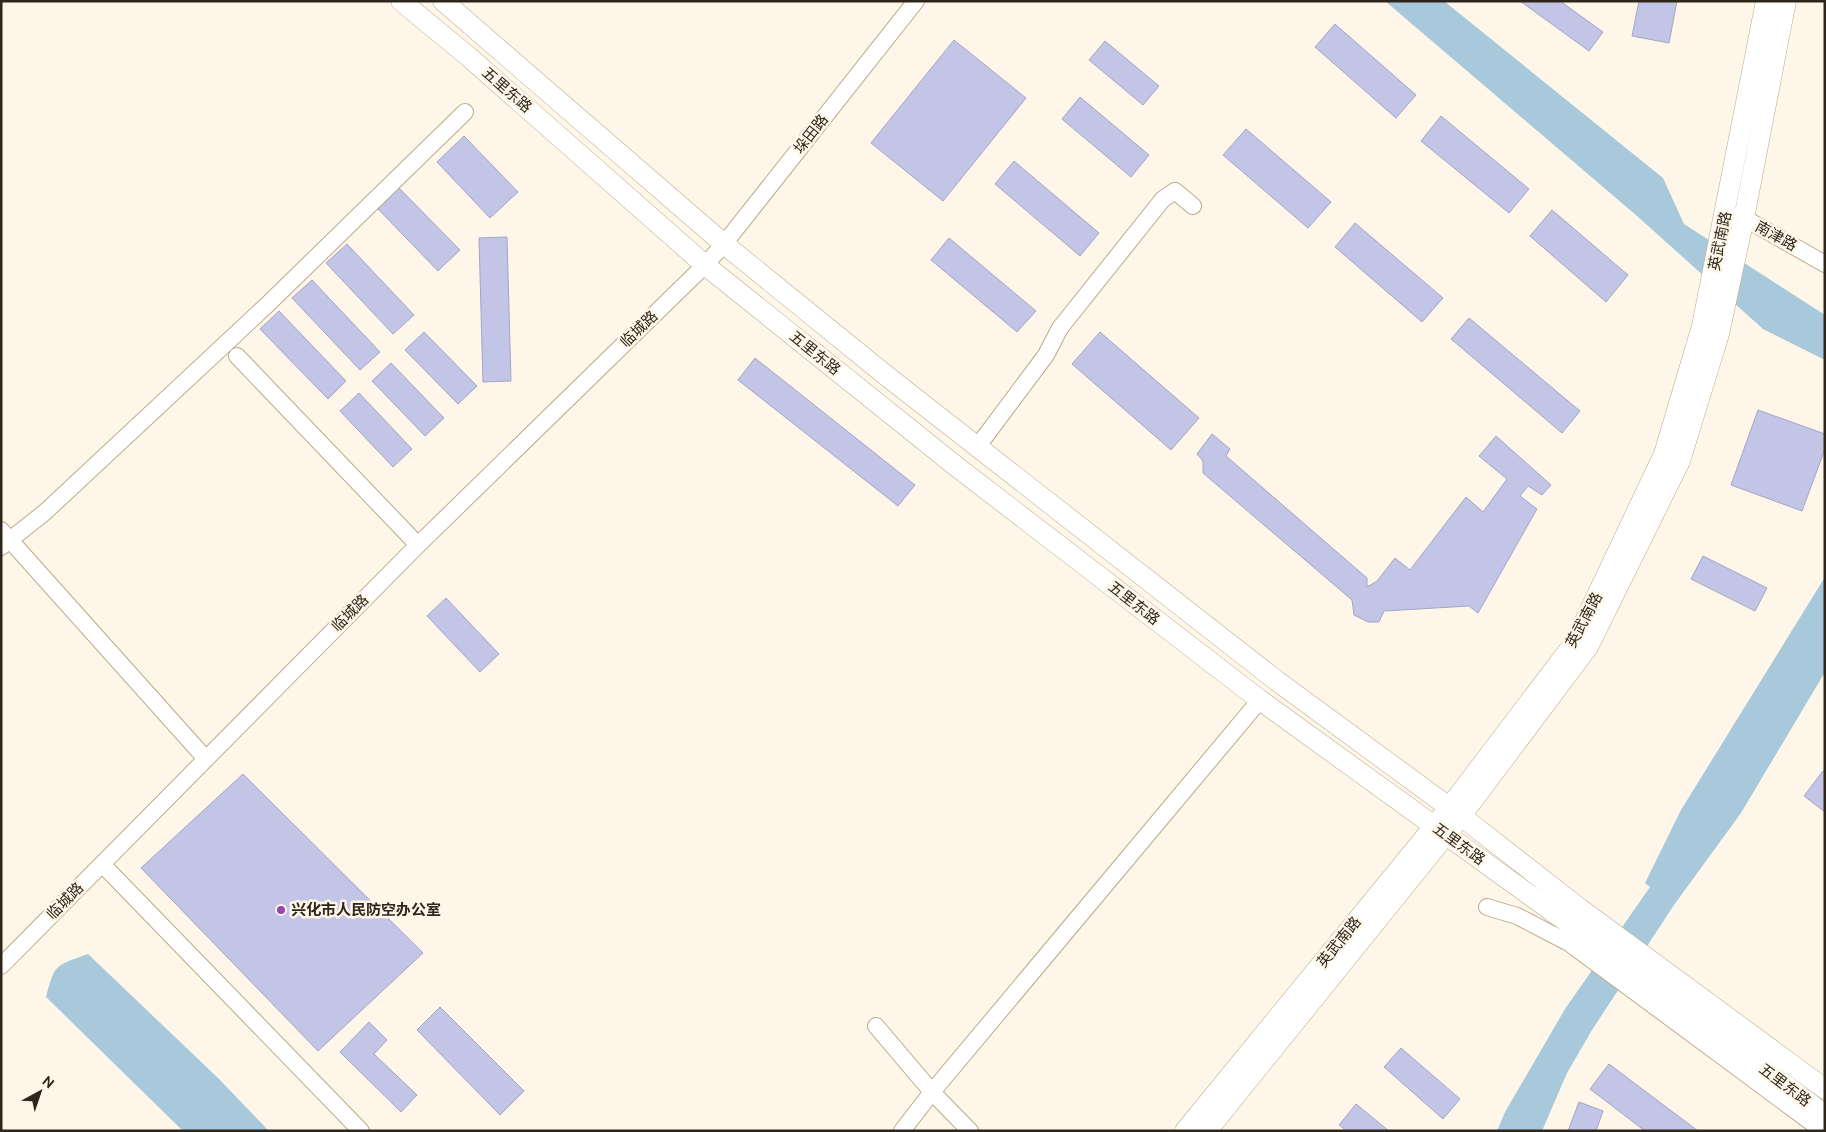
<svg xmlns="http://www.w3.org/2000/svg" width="1826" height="1132" viewBox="0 0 1826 1132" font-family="Ubuntu,'Noto Sans SC',sans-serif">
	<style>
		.water { fill: #a8c9db }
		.building { fill: #c3c5e7; stroke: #a4a5c6 }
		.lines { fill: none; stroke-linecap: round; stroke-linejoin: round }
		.minor-casing { stroke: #bda98a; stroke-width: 18 }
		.major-casing { stroke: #bda98a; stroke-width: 21 }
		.minor { stroke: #fff; stroke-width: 16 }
		.major { stroke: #fff; stroke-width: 20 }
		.poi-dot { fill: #9647b7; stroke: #fef6e9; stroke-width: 2 }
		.labels { text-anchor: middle; stroke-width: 5; stroke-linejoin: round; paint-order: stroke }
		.street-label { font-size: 15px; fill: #2e261a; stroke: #fef6e9 }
		.poi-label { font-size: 15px; font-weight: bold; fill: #2e261a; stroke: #fef6e9; text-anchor: start }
	</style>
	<rect width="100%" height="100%" fill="#fef6e9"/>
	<path class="water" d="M1385,1H1444L1663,178L1684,224L1825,315V360L1763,329L1637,216Z
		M1825,577V672L1741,813L1674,905L1592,1030L1567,1073L1542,1131H1497L1505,1112L1565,1009L1650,887L1645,883L1681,810Z
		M88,954L218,1078L269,1131H183L46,997C55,963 55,966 88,954Z"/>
	<path class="building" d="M1520,1H1560L1603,32L1589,51Z
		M1639,1H1677L1669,43L1632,36Z
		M1335,24L1416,95L1396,118L1315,47Z
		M954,40L1026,98L943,201L871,143Z
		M1105,41L1159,86L1143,105L1089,60Z
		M1080,97L1149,155L1131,177L1062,119Z
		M1441,116L1529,189L1509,213L1421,141Z
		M1246,129L1331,202L1308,228L1223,155Z
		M464,136L518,192L490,218L437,162Z
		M1014,161L1099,233L1080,256L995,184Z
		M399,188L460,250L438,271L378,209Z
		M1552,210L1628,275L1606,302L1530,236Z
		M1355,223L1443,298L1422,322L1335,247Z
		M507,237L511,381L483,382L479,238Z
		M949,238L1036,311L1017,332L931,260Z
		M347,244L414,315L393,334L326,263Z
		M312,280L380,352L360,370L292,298Z
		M279,311L346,381L328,399L260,329Z
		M1469,318L1580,411L1562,433L1451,339Z
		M424,332L477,386L458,404L405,350Z
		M1100,332L1199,418L1171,450L1072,364Z
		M755,358L915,485L898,506L738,380Z
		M391,363L444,418L425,436L372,381Z
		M359,393L412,449L393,467L340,411Z
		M1758,410L1825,434V449L1802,511L1731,485Z
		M1212,434L1230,449L1226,456L1367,578V587L1377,581L1395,558L1410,570L1466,497L1483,512L1507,479L1479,456L1496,436L1551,485L1542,495L1528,486L1520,496L1537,509L1478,613L1469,606L1384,611L1379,622H1368L1354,615L1352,600L1203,473V461L1197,454Z
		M1703,556L1767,588L1755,611L1691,579Z
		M446,598L499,654L480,672L427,616Z
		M1823,771L1825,772V812L1804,796Z
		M243,774L423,953L318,1051L141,868Z
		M440,1007L524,1091L500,1115L417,1030Z
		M369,1022L387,1040L374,1054L417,1095L401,1112L340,1052Z
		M1401,1048L1460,1099L1443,1119L1384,1067Z
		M1609,1064L1698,1131H1645L1590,1089Z
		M1579,1102L1603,1111L1596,1131H1568Z
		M1356,1104L1389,1131H1347L1339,1125Z"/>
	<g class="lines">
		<g class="minor-casing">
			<path id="minor" d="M1734,216L1744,218L1825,264
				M237,356L418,545
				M978,446L1046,355L1060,328L1163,199L1175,191L1193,206
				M1,530L206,759
				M1,547L44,513L268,304L465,112
				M102,864L361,1131
				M1487,907L1517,916L1569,943L1823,1131
				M1,966L418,545L705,265L724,244L916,1
				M876,1026L932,1092L970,1131
				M902,1131L932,1092L1260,700"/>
		</g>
		<g class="major-casing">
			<path id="major" d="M401,1L469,57L705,265L957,467L1260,700L1647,980L1825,1115
				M443,1L724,244L888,377L1277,681L1461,816L1579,908L1825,1089
				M1185,1131L1449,808L1575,642L1664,454L1702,326L1766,1
				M1207,1131L1461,816L1588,647L1680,461L1719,334L1744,218L1786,1"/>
		</g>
		<use href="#minor" class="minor"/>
		<use href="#major" class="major"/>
	</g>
	<circle class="poi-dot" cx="281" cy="910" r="5"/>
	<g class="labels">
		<g class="street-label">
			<text transform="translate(507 90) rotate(41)" y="5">五里东路</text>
			<text transform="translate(811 134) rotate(-52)" y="5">垛田路</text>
			<text transform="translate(1776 236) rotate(29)" y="5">南津路</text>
			<text transform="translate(1720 241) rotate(-78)" y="5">英武南路</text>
			<text transform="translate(639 329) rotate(-44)" y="5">临城路</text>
			<text transform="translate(815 353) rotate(39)" y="5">五里东路</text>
			<text transform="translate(1134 603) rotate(38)" y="5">五里东路</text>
			<text transform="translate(350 613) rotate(-45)" y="5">临城路</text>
			<text transform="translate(1584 620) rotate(-62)" y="5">英武南路</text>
			<text transform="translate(1459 844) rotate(36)" y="5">五里东路</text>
			<text transform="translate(65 901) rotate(-45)" y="5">临城路</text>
			<text transform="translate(1339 942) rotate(-51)" y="5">英武南路</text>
			<text transform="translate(1785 1085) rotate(37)" y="5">五里东路</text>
		</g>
		<g class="poi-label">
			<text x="291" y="915">兴化市人民防空办公室</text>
		</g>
	</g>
	<rect width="1826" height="1132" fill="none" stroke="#2e261a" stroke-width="5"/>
	<g transform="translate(40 1092) rotate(40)" stroke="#fef6e9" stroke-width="4" paint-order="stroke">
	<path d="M0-4L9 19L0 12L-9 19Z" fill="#2e261a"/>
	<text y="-8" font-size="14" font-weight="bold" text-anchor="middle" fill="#2e261a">N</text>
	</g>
</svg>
